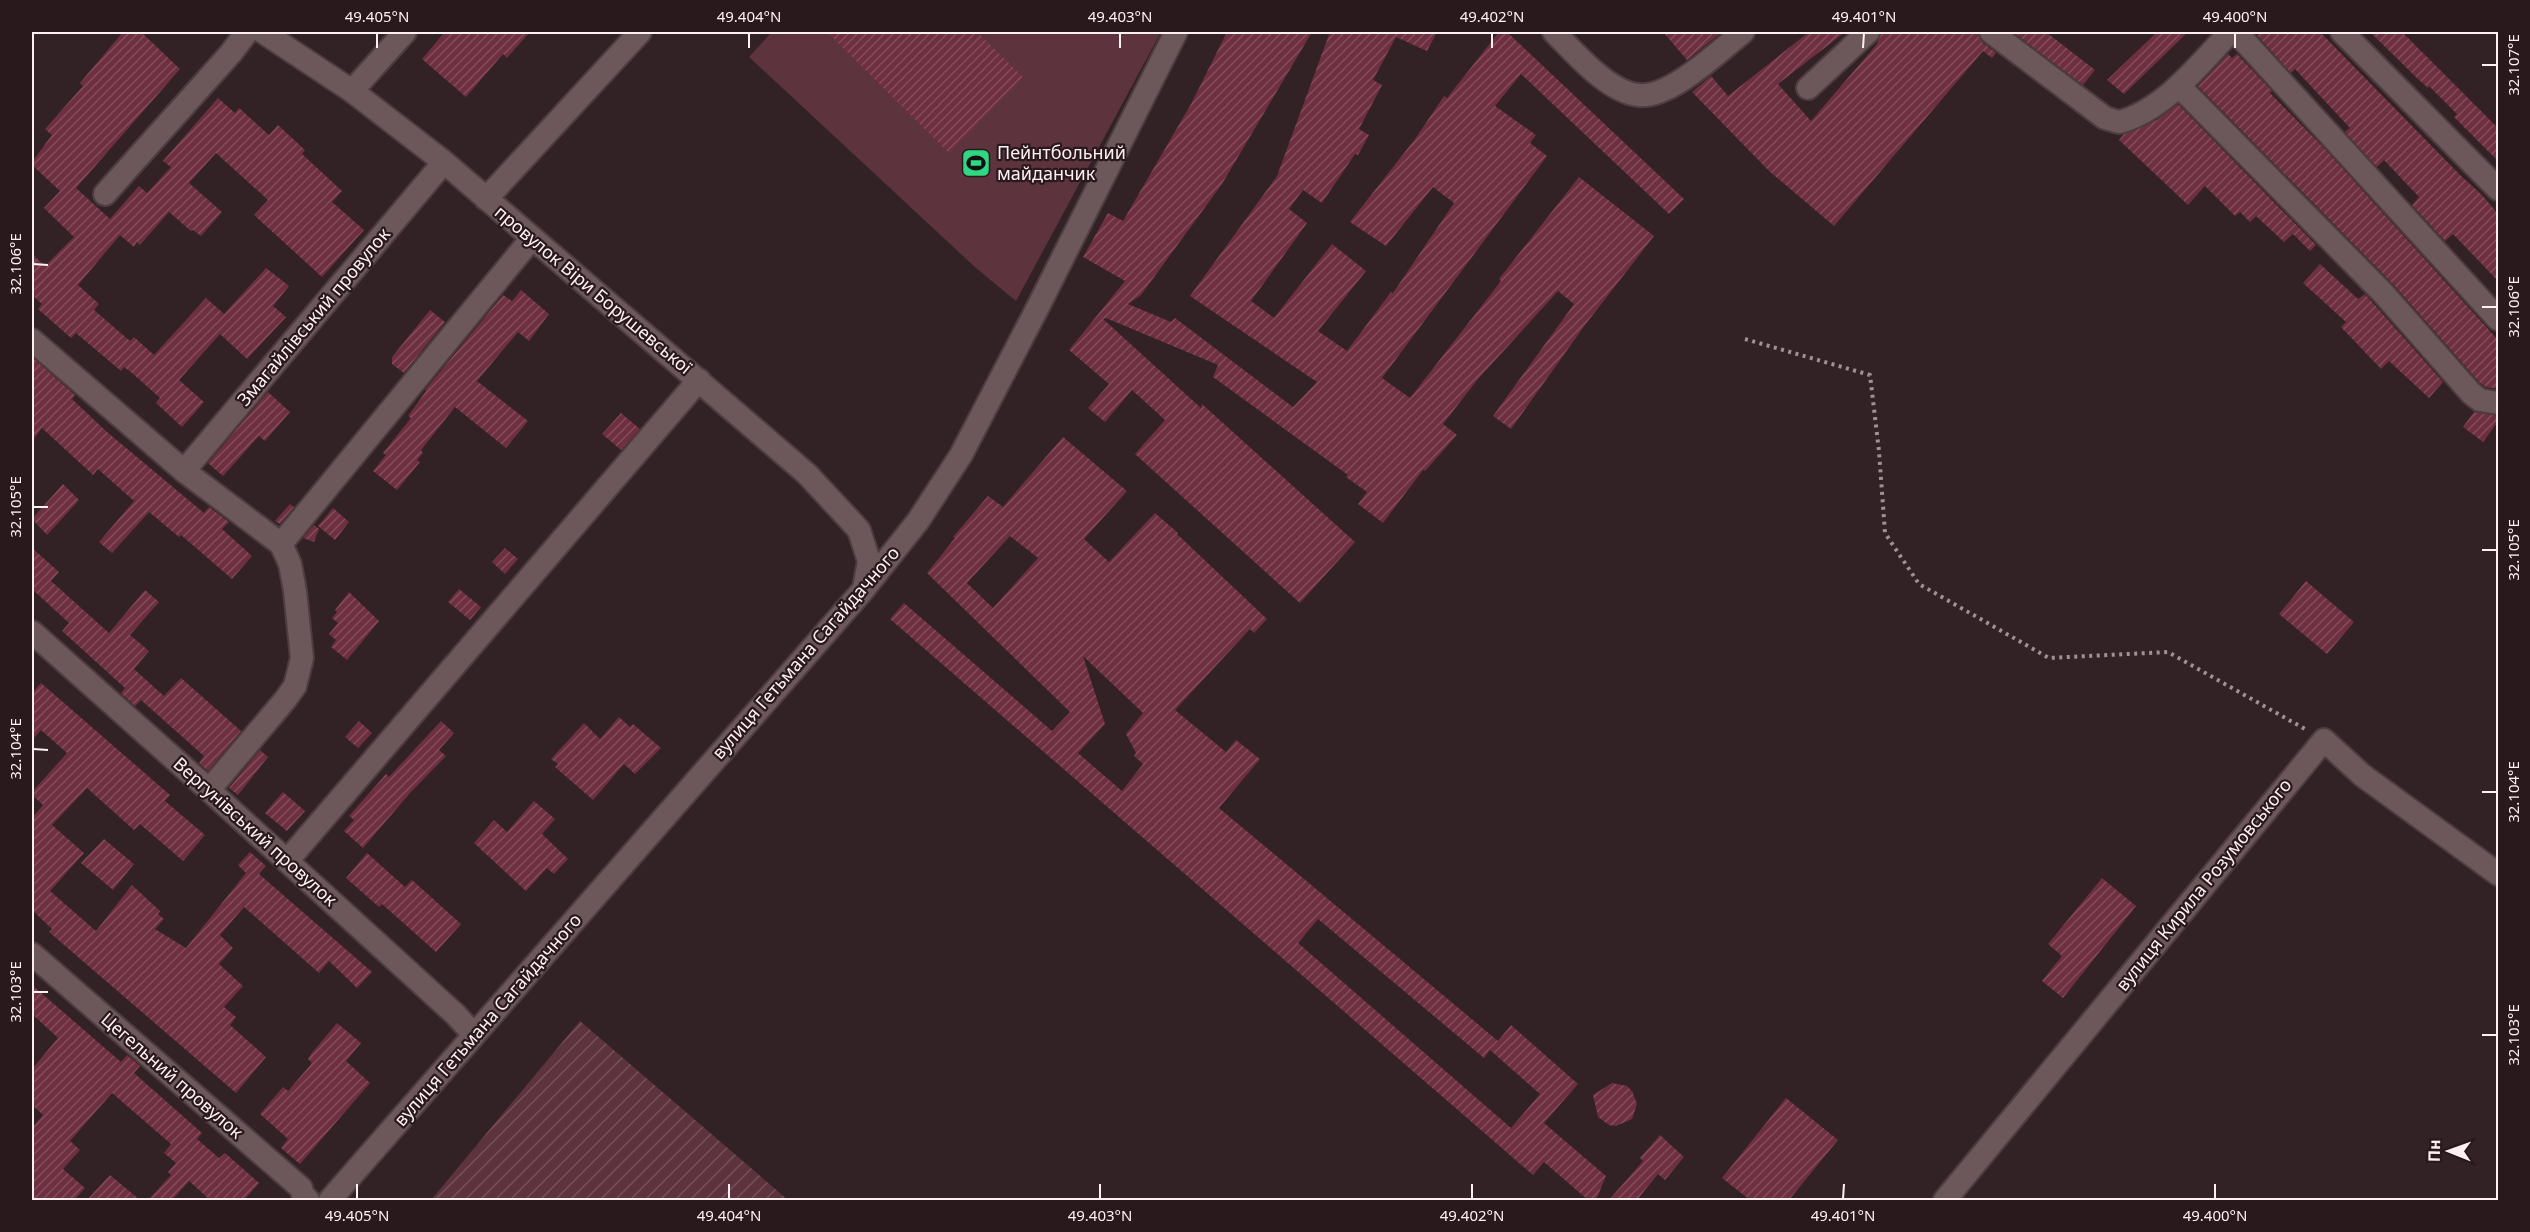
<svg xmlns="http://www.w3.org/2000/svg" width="2530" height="1232" viewBox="0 0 2530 1232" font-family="'Noto Sans',sans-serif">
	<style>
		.grass { fill: #5d343e }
		.garden { fill: url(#garden-furrows) }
		.building { fill: url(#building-hatch); fill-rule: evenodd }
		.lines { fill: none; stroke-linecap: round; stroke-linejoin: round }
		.minor-casing { stroke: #4d3d41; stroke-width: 26 }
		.path { stroke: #a09194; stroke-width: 4; stroke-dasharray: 3 4.5; stroke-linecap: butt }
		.minor { stroke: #6c575b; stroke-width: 22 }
		.ticks { fill: none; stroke: #fdf0f3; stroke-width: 2 }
		.labels { text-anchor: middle; stroke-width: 4.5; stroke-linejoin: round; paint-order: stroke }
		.poi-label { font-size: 18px; fill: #fdf0f3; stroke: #29181c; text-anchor: start }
		.street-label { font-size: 18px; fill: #fdf0f3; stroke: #29181c }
		.neatline { fill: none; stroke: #fdf0f3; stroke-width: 2 }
		.ticks-label { font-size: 15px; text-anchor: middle; fill: #fdf0f3 }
	</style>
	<defs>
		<pattern id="garden-furrows" width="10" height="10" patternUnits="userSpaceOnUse" patternTransform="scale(1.5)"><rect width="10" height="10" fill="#5d343e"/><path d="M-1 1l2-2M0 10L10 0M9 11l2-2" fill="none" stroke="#75525a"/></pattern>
		<pattern id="building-hatch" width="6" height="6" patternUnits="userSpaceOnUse" patternTransform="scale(1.5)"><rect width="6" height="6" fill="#6e2f40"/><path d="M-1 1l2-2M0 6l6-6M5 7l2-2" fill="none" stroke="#844d5c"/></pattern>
	</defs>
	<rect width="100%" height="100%" fill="#332225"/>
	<path class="grass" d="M772,32H1161L1016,301L976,268L749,57Z"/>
	<path class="garden" d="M580,1021L788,1200H431Z"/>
	<path class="building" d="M123,32H141L180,69L76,188L110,219L139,186L147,193L171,167L163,161L218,98L235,113L239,108L269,135L278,125L305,150L302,154L342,191L332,202L364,230L322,277L254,215L268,200L216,153L189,183L222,212L201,236L193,230L191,231L169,212L140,245L137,242L134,247L120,235L78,285L99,304L94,310L130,341L134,337L154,355L206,298L224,314L266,268L289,286L273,306L286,317L247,359L220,334L179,380L204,402L182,427L156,403L160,398L132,373L124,367L121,371L76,333L71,338L38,309L42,304L32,295V254L45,266L74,237L44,208L60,191L32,165V162L52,135L45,129L83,86L80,83Z
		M445,32H530L507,58L503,54L466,97L422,59Z
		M827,32H977L1023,77L949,153Z
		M1227,32H1312L1222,184L1141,295L1128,304L1171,322L1175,318L1293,407L1317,382L1190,296L1277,176L1330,32H1437L1427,51L1396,37L1373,80L1382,85L1359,129L1369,135L1358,155L1355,154L1322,203L1303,190L1289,209L1307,223L1251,301L1274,318L1332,244L1366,271L1318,331L1347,351L1391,292L1393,293L1454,203L1433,187L1386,246L1350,222L1415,139L1444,96L1447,98L1499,32H1507L1684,199L1669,214L1521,74L1495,106L1536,135L1530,143L1547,156L1382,378L1410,398L1501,281L1499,279L1579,177L1654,236L1585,325L1511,429L1493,416L1574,304L1558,291L1478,379L1443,424L1457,435L1425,471L1423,470L1383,523L1358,504L1367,492L1346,477L1348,475L1213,377L1218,365L1106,318L1103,319L1201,408L1202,404L1355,542L1300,603L1135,454L1165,420L1132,390L1105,422L1088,408L1109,384L1069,350L1125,281L1083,257L1108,213L1123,221L1191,104Z
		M1663,32H1722L1687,60Z
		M1809,32H1845L1778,84L1811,121L1877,44L1881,32H1978L1982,42L1996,53L1992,58L1983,51L1834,226L1769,171L1692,92L1711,76L1728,96Z
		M2013,32H2046L2095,70L2083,85Z
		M2157,32H2188L2124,94L2107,80Z
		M2261,32H2320L2460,175L2482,195L2499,215V282L2453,234L2445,241L2412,205L2419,197L2384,160L2377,167L2345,132L2350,128L2295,69L2291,73L2257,35Z
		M2370,32H2402L2499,129V162L2454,117L2457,114L2429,86L2428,88L2418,79Z
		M2228,54L2232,58L2237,54L2272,91L2270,93L2324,148L2499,341V389L2486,387L2480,383L2393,284L2198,86Z
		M2178,104L2316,245L2310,251L2293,234L2284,242L2256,216L2250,222L2240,212L2235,216L2205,186L2188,205L2119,140L2124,134L2157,120Z
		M2320,264L2358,299L2365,294L2443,382L2429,398L2389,361L2381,369L2341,327L2346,322L2303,283Z
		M521,290L549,314L529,341L518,332L477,381L528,421L506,448L455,407L421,450L423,453L417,460L420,462L397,490L373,471L386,455L383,453L411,418L408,416L426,391L425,390L503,295L512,301Z
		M430,310L445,322L404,373L392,364V357Z
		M32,357L75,395L72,399L107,432L204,513L209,507L229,522L222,529L252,556L232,579L181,535L179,537L149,512L112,553L99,542L134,501L98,469L93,475L42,428L32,441Z
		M268,392L290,412L265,441L259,436L223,476L208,463Z
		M2474,412L2499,416V420L2483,442L2463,427Z
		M621,413L640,429L621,450L602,434Z
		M1063,437L1127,491L1084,539L1109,562L1155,513L1178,533L1177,534L1267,619L1254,633L1250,629L1175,710L1226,752L1236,740L1260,759L1219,808L1498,1041L1511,1025L1578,1084L1544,1123L1606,1176L1596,1200H1588L1544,1162L1533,1175L890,619L904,603L1052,731L1070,712L927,573L955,538L953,537L988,496L1003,507ZM1010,536L1038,558L993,608L967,583ZM1083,656L1143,713L1126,734L1136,753L1134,756L1143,764L1122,791L1078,753L1105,724ZM1318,919L1484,1058L1490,1050L1540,1094L1511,1128L1298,943Z
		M63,484L79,500L47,535L32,519Z
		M290,504L294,507L280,524L275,521Z
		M333,508L349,522L335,540L318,526Z
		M314,525L319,529L314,542L303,538Z
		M32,548L59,572L51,581L109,633L145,590L159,602L130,635L149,651L134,669L164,696L181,678L241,731L208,771L199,763L204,756L141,700L135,706L121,693L125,688L62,631L69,623L32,589Z
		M505,548L518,559L505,574L492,562Z
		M2306,581L2354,622L2327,654L2279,614Z
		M459,589L481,607L470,620L448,602Z
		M349,592L379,621L347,660L331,647L336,640L329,634L338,623L332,618L337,612L335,610Z
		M41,683L170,795L165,801L205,835L183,861L140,824L134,830L87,788L52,825L84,853L50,891L96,931L132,885L160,911L158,914L164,919L155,929L186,948L246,873L238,865L250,852L266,866L259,874L372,972L357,988L329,961L319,973L244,907L220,935L233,948L219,964L243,986L224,1007L236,1017L230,1025L266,1057L236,1093L49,932L52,929L32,910V818L43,805L32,795V792L67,753L41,730L32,740V693Z
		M619,717L630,727L633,724L661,748L635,774L624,764L593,800L555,767L558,764L551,759L584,723L600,739Z
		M359,721L372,733L358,748L345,737Z
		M441,721L454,733L439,750L446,756L410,793L363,848L344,831L354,820L349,816L386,774L389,777Z
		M260,750L268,757L238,795L229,788Z
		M283,792L305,811L287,831L265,813Z
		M534,801L555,819L542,834L568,859L554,874L547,868L526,891L474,843L494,820L507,832Z
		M104,839L134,864L113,890L81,863Z
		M367,853L405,887L412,880L461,924L436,952L382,904L379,907L346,878Z
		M2102,878L2136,906L2063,998L2042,981L2062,956L2048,944Z
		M32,985L121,1062L127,1055L140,1066L134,1073L202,1133L197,1139L219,1158L225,1153L259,1183L244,1200H210L189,1181L172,1200H148L171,1175L168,1172L176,1163L164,1153L171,1144L112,1093L70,1141L80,1150L63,1169L85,1188L74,1200H32V1128L43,1115L32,1105V1069L58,1038L32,1014Z
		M337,1023L361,1043L346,1061L370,1083L300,1164L281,1148L288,1139L260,1114L283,1087L288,1091L312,1063L308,1059L311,1054Z
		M1612,1083L1627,1086L1632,1091L1637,1104L1632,1119L1616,1126L1609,1125L1598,1117L1593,1095Z
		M1786,1098L1838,1140L1789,1200H1750L1722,1178Z
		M1660,1135L1684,1157L1665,1180L1658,1174L1637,1200H1609L1643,1161L1640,1158Z
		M110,1175L140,1200H87Z"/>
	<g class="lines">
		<g class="minor-casing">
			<path id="minor" d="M263,32L352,91L444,162L807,474L859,530L869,561L864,588
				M1554,32C1574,52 1608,92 1638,95C1670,99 1719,51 1743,32
				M1991,32L2105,118L2119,122C2163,111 2200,64 2230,32
				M2236,32L2498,319
				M2342,32L2498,189
				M2179,86L2383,293L2471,393L2480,400L2498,403
				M1808,88L1868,32
				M352,91L405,32
				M105,194L231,53L247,32
				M486,199L640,32
				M32,340L184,471L281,544L290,564L295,591L302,658L295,686L285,700L209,790
				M184,471L444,162
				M281,544L532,238
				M32,632L209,790L456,1015L474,1035
				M287,861L699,380
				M32,954L301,1188L303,1195L308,1200
				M330,1200L864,589L918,521L961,455L1038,307L1176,32
				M1945,1200L2324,740L2362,775L2498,874"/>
		</g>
		<path class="path" d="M1745,339L1870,375L1879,451L1885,533L1919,584L2049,658L2168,652L2305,729"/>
		<use href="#minor" class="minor"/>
	</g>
	<path class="ticks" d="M377,48V33M749,48V33M1120,48V33M1492,48V33M1863,48L1864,33M2235,48V33M2482,65H2497M33,264L48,265M2482,307H2497M33,507H48M2482,550H2497M33,749L48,750M2482,792H2497M33,992H48M2482,1035H2497M357,1199V1184M729,1199V1184M1100,1199V1184M1472,1199V1184M1843,1199L1844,1184M2215,1199V1184"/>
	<defs>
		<g id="stadium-square" transform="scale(1.5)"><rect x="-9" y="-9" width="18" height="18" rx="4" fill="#2fd883" stroke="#29181c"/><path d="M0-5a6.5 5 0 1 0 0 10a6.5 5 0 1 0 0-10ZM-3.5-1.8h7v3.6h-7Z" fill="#111"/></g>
	</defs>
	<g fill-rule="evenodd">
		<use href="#stadium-square" x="976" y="163"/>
	</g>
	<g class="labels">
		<g class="poi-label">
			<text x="997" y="159">Пейнтбольний<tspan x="997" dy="21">майданчик</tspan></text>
		</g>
		<g class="street-label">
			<text transform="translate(593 290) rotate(40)" y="6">провулок Віри Борушевської</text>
			<text transform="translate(314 317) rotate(-50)" y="6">Змагайлівський провулок</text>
			<text transform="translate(806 653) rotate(-49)" y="6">вулиця Гетьмана Сагайдачного</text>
			<text transform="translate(255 832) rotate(42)" y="6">Вергунівський провулок</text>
			<text transform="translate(2204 885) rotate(-51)" y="6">вулиця Кирила Розумовського</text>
			<text transform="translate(488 1020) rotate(-49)" y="6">вулиця Гетьмана Сагайдачного</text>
			<text transform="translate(172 1076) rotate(41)" y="6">Цегельний провулок</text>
		</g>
	</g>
	<rect width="2530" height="1232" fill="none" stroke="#29181c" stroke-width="66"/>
	<g transform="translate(2449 1151) rotate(271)" stroke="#29181c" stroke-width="4.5" paint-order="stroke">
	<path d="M0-4.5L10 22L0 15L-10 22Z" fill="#fdf0f3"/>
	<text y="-9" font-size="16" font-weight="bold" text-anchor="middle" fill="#fdf0f3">Пн</text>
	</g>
	<rect x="33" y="33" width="2464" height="1166" class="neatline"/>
	<g class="ticks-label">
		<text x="377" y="22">49.405°N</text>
		<text x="749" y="22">49.404°N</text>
		<text x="1120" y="22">49.403°N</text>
		<text x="1492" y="22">49.402°N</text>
		<text x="1864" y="22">49.401°N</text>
		<text x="2235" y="22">49.400°N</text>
		<text transform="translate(2514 65) rotate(-90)" y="5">32.107°E</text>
		<text transform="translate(16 264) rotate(-90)" y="5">32.106°E</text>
		<text transform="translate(2514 307) rotate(-90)" y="5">32.106°E</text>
		<text transform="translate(16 507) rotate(-90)" y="5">32.105°E</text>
		<text transform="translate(2514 550) rotate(-90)" y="5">32.105°E</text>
		<text transform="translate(16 749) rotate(-90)" y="5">32.104°E</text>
		<text transform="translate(2514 792) rotate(-90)" y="5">32.104°E</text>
		<text transform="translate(16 992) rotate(-90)" y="5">32.103°E</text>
		<text transform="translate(2514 1035) rotate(-90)" y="5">32.103°E</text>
		<text x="357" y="1221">49.405°N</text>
		<text x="729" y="1221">49.404°N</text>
		<text x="1100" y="1221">49.403°N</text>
		<text x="1472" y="1221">49.402°N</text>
		<text x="1843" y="1221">49.401°N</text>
		<text x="2215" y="1221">49.400°N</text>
	</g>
</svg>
